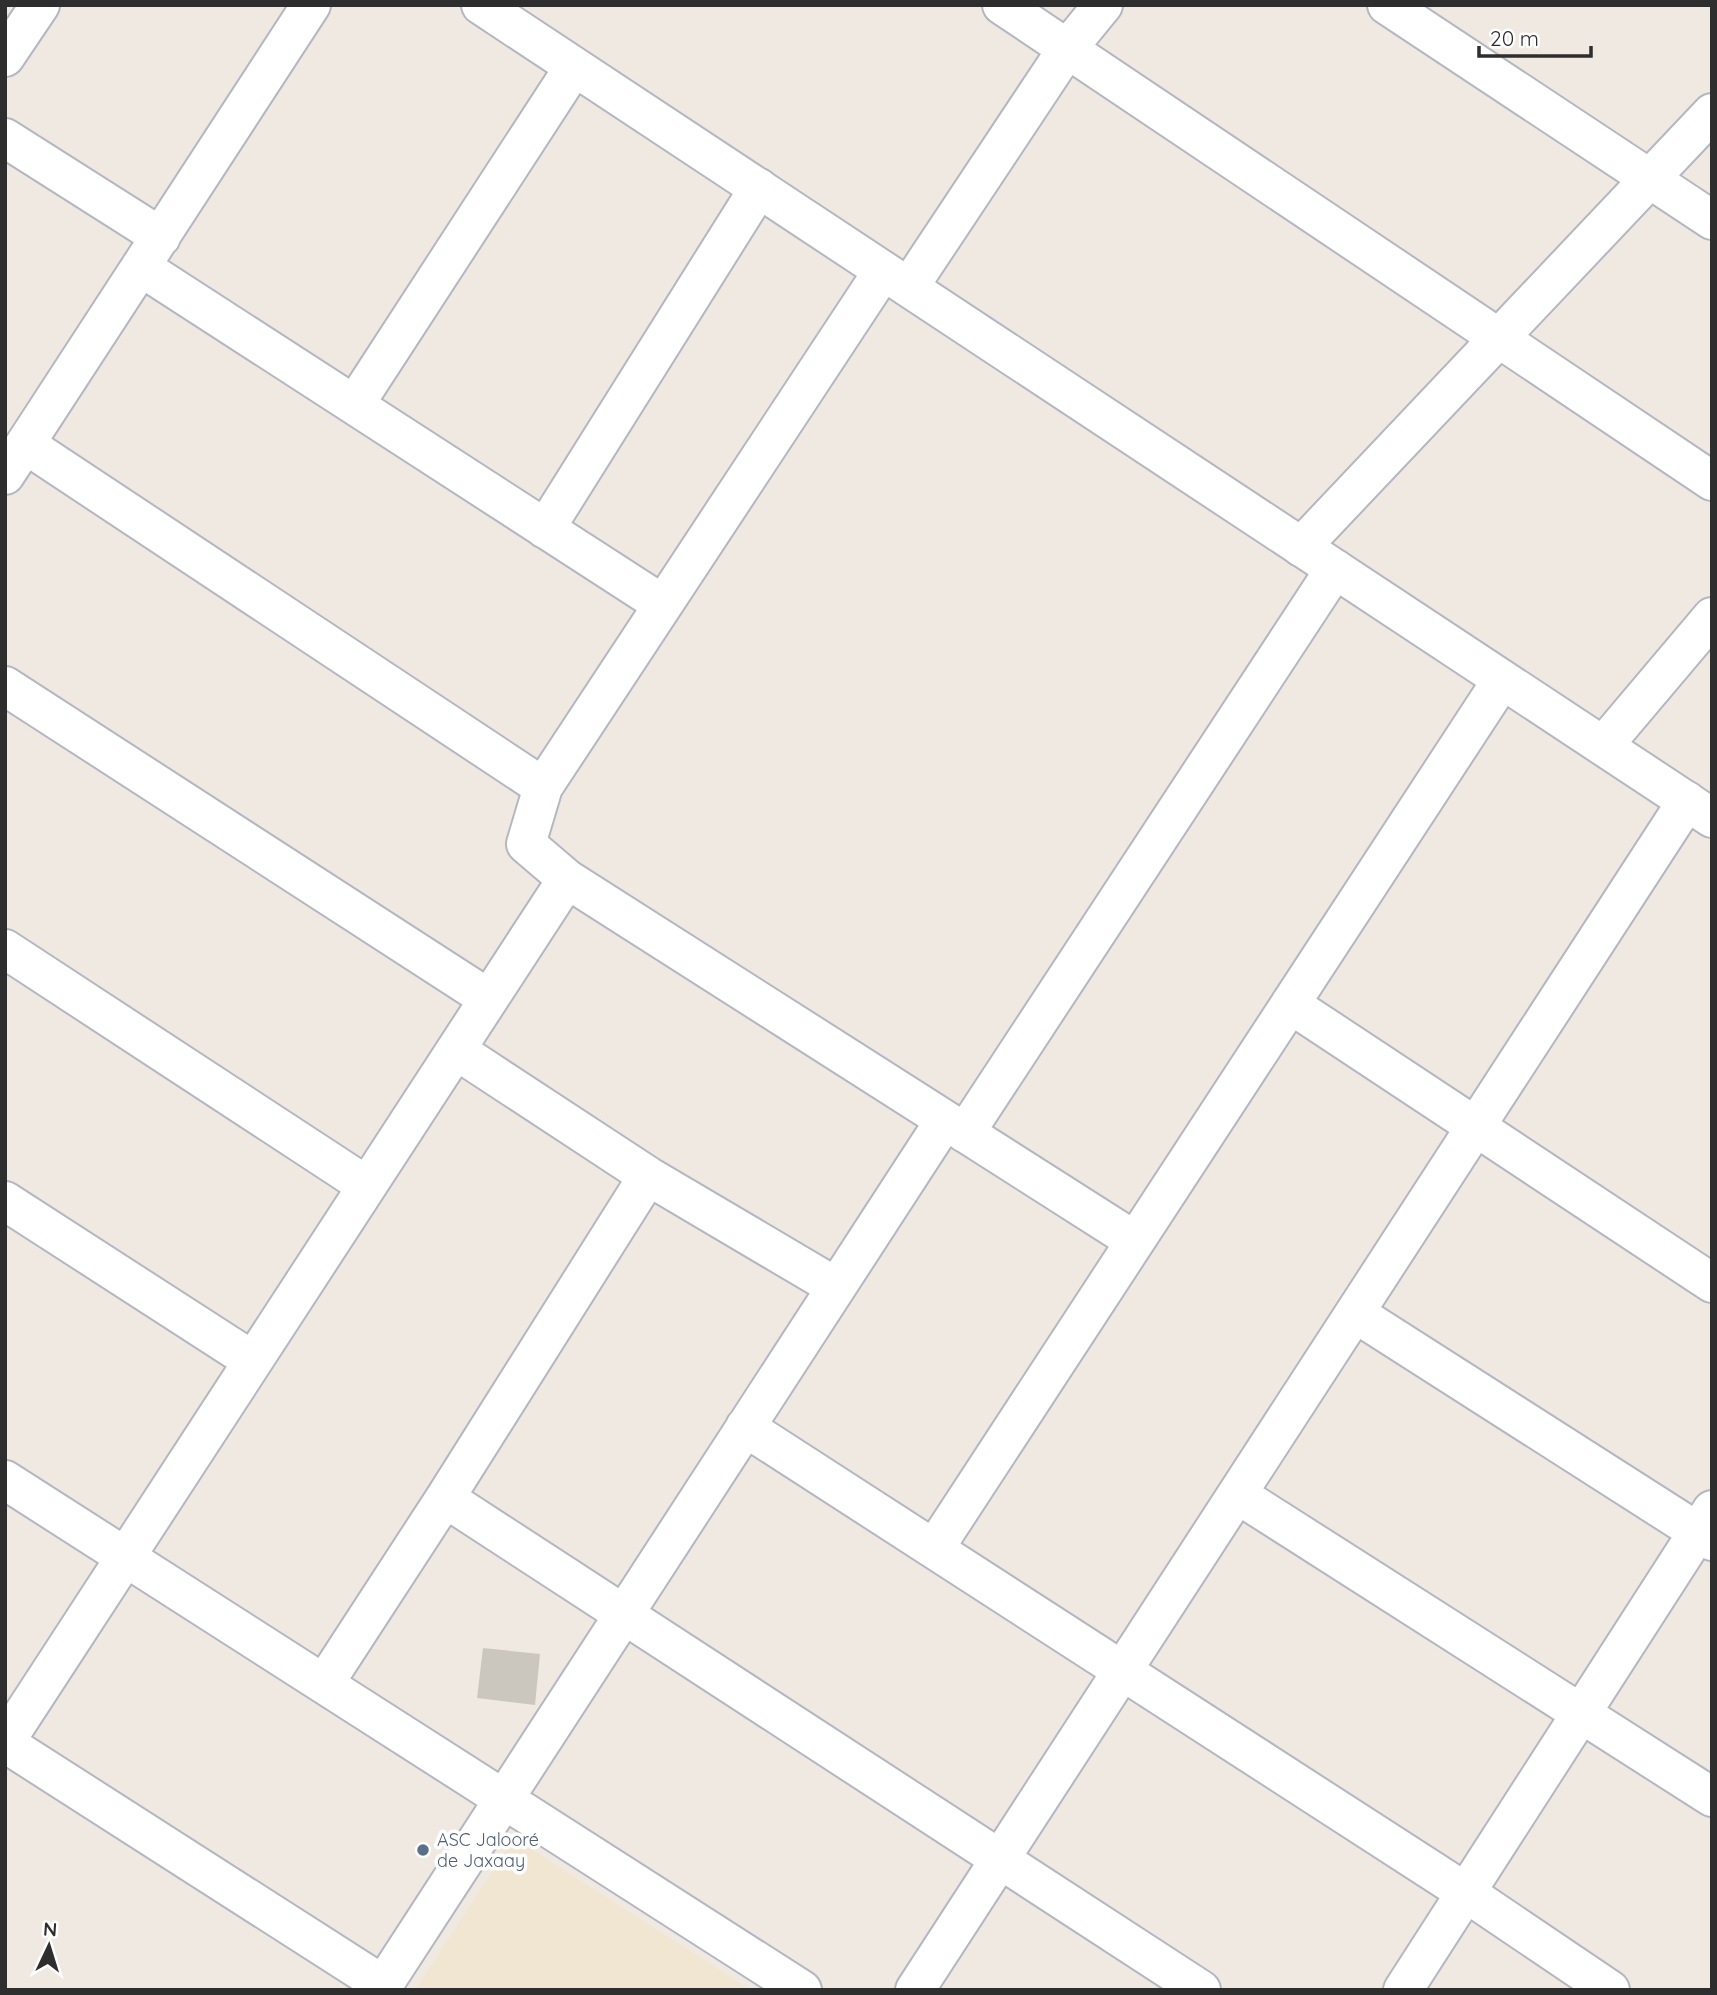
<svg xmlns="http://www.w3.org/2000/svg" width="1717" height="1995" viewBox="0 0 1717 1995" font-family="Quicksand,sans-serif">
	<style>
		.education { fill: #f0e6d1 }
		.building { fill: #cbc7bf }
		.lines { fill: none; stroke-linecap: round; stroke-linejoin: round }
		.street-casing { stroke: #b4b7c1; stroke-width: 42 }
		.secondary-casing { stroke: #b4b7c1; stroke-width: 42 }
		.street { stroke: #fff; stroke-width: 38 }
		.secondary { stroke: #fff; stroke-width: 38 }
		.service-dot { fill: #5c6f8a; stroke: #fff; stroke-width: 2.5 }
		.labels { text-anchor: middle; stroke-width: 7; stroke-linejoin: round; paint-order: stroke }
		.service-label { font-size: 18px; fill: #4e5e75; stroke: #fff; text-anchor: start }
	</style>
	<rect width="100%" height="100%" fill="#efe9e1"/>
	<path class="education" d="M514,1838L751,1990H415Z"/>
	<path class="building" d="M483,1648L540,1654L535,1705L477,1698Z"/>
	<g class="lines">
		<g class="street-casing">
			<path id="street" d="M1002,5L1712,481
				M1387,5L1712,220
				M5,57L40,5
				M5,138L161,237
				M141,267L662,604
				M883,271L543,787L526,844L567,879L1135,1241
				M909,287L1067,49L1103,5
				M355,404L574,67
				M25,444L543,787
				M5,475L311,5
				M545,529L759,188
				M1301,547L1712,113
				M5,686L489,999
				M5,949L367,1186
				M1290,1004L1712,1283
				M456,1050L648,1176L836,1287
				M965,1133L1335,569
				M5,1201L253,1361
				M1355,1313L1712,1541
				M745,1427L1465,1892L1610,1990
				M5,1480L802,1990
				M1237,1494L1712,1797
				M445,1498L1201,1990
				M934,1549L1502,680
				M324,1684L445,1498L648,1176
				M5,1742L567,879
				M5,1743L383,1985
				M380,1990L945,1120
				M915,1990L1687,801
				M1403,1990L1712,1510"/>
		</g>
		<g class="secondary-casing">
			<path id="secondary" d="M481,5L1712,818
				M1603,746L1712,617"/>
		</g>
		<use href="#street" class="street"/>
		<use href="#secondary" class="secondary"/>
	</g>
	<circle class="service-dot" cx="423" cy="1850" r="7"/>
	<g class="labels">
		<g class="service-label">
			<text x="437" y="1846">ASC Jalooré<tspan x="437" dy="21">de Jaxaay</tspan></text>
		</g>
	</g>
	<rect width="1717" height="1995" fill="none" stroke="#2e2e2e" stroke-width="14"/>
	<g transform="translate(49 1946) rotate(4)" stroke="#ffffff" stroke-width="5" paint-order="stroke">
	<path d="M0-5L12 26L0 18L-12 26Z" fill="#2e2e2e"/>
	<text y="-10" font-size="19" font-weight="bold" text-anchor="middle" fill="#2e2e2e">N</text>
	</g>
	<path d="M1479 46v10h112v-10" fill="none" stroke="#2e2e2e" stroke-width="3.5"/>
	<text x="1490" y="46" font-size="21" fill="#2e2e2e" stroke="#ffffff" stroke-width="5" paint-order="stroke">20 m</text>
</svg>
